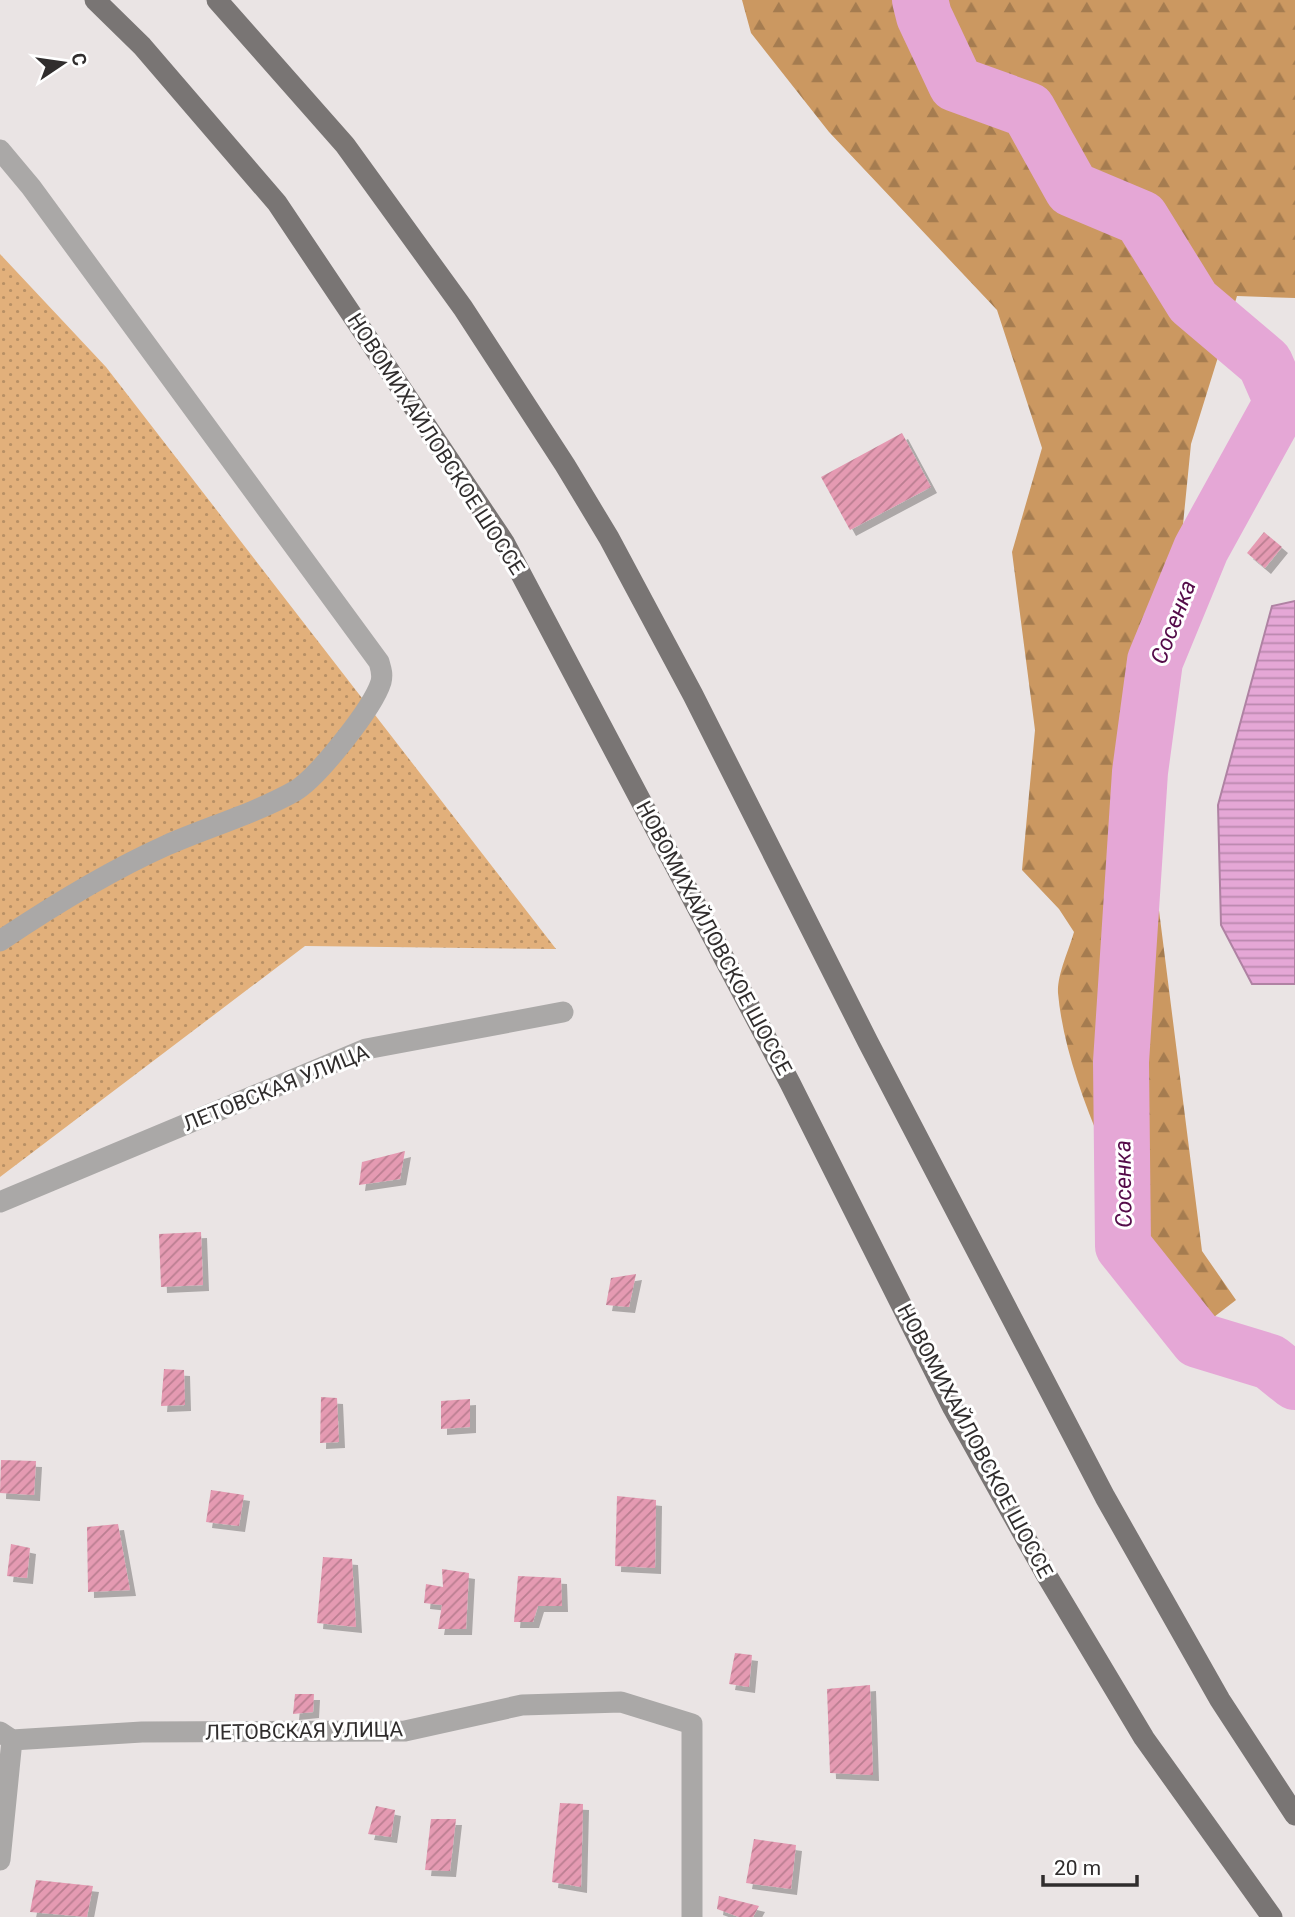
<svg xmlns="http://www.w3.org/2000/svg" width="1295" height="1917" viewBox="0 0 1295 1917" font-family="Roboto,sans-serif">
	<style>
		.grass { fill: url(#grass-dots) }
		.forest { fill: url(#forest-firs) }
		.water { fill: url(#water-rules); stroke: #af82a3; stroke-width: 2 }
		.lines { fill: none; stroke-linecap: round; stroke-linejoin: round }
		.river { stroke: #e5a7d6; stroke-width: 56 }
		.building { fill: url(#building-hatch); filter: url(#shadow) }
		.minor { stroke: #aaa8a7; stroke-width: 21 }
		.major { stroke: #797574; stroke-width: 21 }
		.labels { text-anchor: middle; stroke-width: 6; stroke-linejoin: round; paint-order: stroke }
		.street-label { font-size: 21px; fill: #302d2d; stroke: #fff }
		.water-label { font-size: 23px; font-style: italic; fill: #540b49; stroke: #fff }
	</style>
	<defs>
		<pattern id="grass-dots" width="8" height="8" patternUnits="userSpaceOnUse" patternTransform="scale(1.75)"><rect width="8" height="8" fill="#e2b07b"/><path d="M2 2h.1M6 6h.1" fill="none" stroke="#b89065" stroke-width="1.8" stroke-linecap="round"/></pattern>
		<pattern id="forest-firs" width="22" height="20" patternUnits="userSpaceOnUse" patternTransform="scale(1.75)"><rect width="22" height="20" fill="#cb9861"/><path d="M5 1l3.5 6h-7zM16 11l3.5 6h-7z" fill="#a57c50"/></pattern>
		<pattern id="water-rules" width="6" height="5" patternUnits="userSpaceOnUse" patternTransform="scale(1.75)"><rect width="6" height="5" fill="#e5a7d6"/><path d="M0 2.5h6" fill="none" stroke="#ba88ae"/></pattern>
		<pattern id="building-hatch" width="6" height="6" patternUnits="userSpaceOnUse" patternTransform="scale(1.75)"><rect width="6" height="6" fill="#e59ab2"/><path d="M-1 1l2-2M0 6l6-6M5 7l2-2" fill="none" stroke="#ba7e91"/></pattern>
		<filter id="shadow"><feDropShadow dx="6" dy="6" stdDeviation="0" flood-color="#0004"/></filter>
	</defs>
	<rect width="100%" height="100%" fill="#eae4e4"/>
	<path class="grass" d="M0,254L106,367L556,949L305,946L0,1177Z"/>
	<path class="forest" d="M742,0H1295V298L1237,296L1191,444L1151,847L1202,1251L1236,1300L1214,1317L1179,1305C1135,1215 1067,1093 1058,993C1057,975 1069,950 1074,932L1059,909L1022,870L1035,730L1012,552L1042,448L997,310L829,132L751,33Z"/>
	<path class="water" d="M1295,601V984H1252L1221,925L1218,805L1272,606Z"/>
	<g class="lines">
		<path class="river" d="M920,0L924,16L956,84L1028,110L1072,189L1141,218L1193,302L1265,363L1282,402L1201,549L1155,661L1140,772L1121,1062L1123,1246L1198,1340L1270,1362L1295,1382"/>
	</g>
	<path class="building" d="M902,433L931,487L850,530L821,477Z
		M1264,532L1282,547L1265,568L1247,553Z
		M405,1151L400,1179L359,1185L362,1162Z
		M201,1232L203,1285L161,1287L159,1234Z
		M636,1274L629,1307L606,1305L611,1278Z
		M164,1369L184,1370L185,1405L161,1406Z
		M321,1397L337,1398L339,1442L320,1443Z
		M470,1399V1427L441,1429V1401Z
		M1,1460L36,1461L34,1495L0,1493Z
		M211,1490L244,1495L239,1526L206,1522Z
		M617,1496L656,1500L655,1568L615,1566Z
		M118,1524L130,1590L88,1592L87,1527Z
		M11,1544L30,1548L27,1578L7,1576Z
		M323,1557L352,1559L356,1627L317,1623Z
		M442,1569L469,1573L466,1629H438L442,1605L424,1603L426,1584L443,1587Z
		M518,1576L561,1578L562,1606H538L533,1622H514Z
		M735,1653L752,1655L749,1687L729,1684Z
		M870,1685L873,1775L830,1773L827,1689Z
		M295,1694H314L313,1712L293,1714Z
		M560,1803L583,1804L581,1887L552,1882Z
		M376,1806L395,1810L391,1837L368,1834Z
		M431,1819H456L450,1871L425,1870Z
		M754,1839L796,1845L791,1889L746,1883Z
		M36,1880L93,1886L87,1917L30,1912Z
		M719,1896L759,1906L753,1917H739L717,1909Z"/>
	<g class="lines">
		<path class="minor" d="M0,150L31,187L379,662C381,669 383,674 381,682C373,708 318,777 295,791C256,813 208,827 167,845C109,871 52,906 0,941
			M0,1202L366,1049L563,1012
			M0,1732L12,1740L142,1732L405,1731L522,1705L621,1702L692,1724V1917
			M0,1860L12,1740"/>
		<path class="major" d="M95,0L142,46L277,203L504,542L790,1083L953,1408L1044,1571L1144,1738L1272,1917
			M217,0L345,145L463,308L565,465L609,538L693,695L868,1042L1105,1497L1220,1700L1295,1815"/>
	</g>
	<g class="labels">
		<g class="street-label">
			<text transform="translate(436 444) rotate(57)" y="7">НОВОМИХАЙЛОВСКОЕ ШОССЕ</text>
			<text transform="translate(714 938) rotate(62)" y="7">НОВОМИХАЙЛОВСКОЕ ШОССЕ</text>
			<text transform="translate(276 1088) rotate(-22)" y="7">ЛЕТОВСКАЯ УЛИЦА</text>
			<text transform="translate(975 1441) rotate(62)" y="7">НОВОМИХАЙЛОВСКОЕ ШОССЕ</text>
			<text transform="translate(304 1731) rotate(-1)" y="7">ЛЕТОВСКАЯ УЛИЦА</text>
		</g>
		<g class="water-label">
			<text transform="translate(1173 622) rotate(-69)" y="8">Сосенка</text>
			<text transform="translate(1123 1184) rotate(-91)" y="8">Сосенка</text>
		</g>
	</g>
	<g transform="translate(63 63) rotate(77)" stroke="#ffffff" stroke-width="5" paint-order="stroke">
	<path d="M0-5L12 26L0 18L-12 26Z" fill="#302d2d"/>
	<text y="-10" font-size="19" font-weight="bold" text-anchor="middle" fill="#302d2d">С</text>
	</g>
	<path d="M1043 1875v10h94v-10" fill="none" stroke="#302d2d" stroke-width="3.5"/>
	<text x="1054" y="1875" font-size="21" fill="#302d2d" stroke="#ffffff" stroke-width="5" paint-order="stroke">20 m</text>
</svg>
